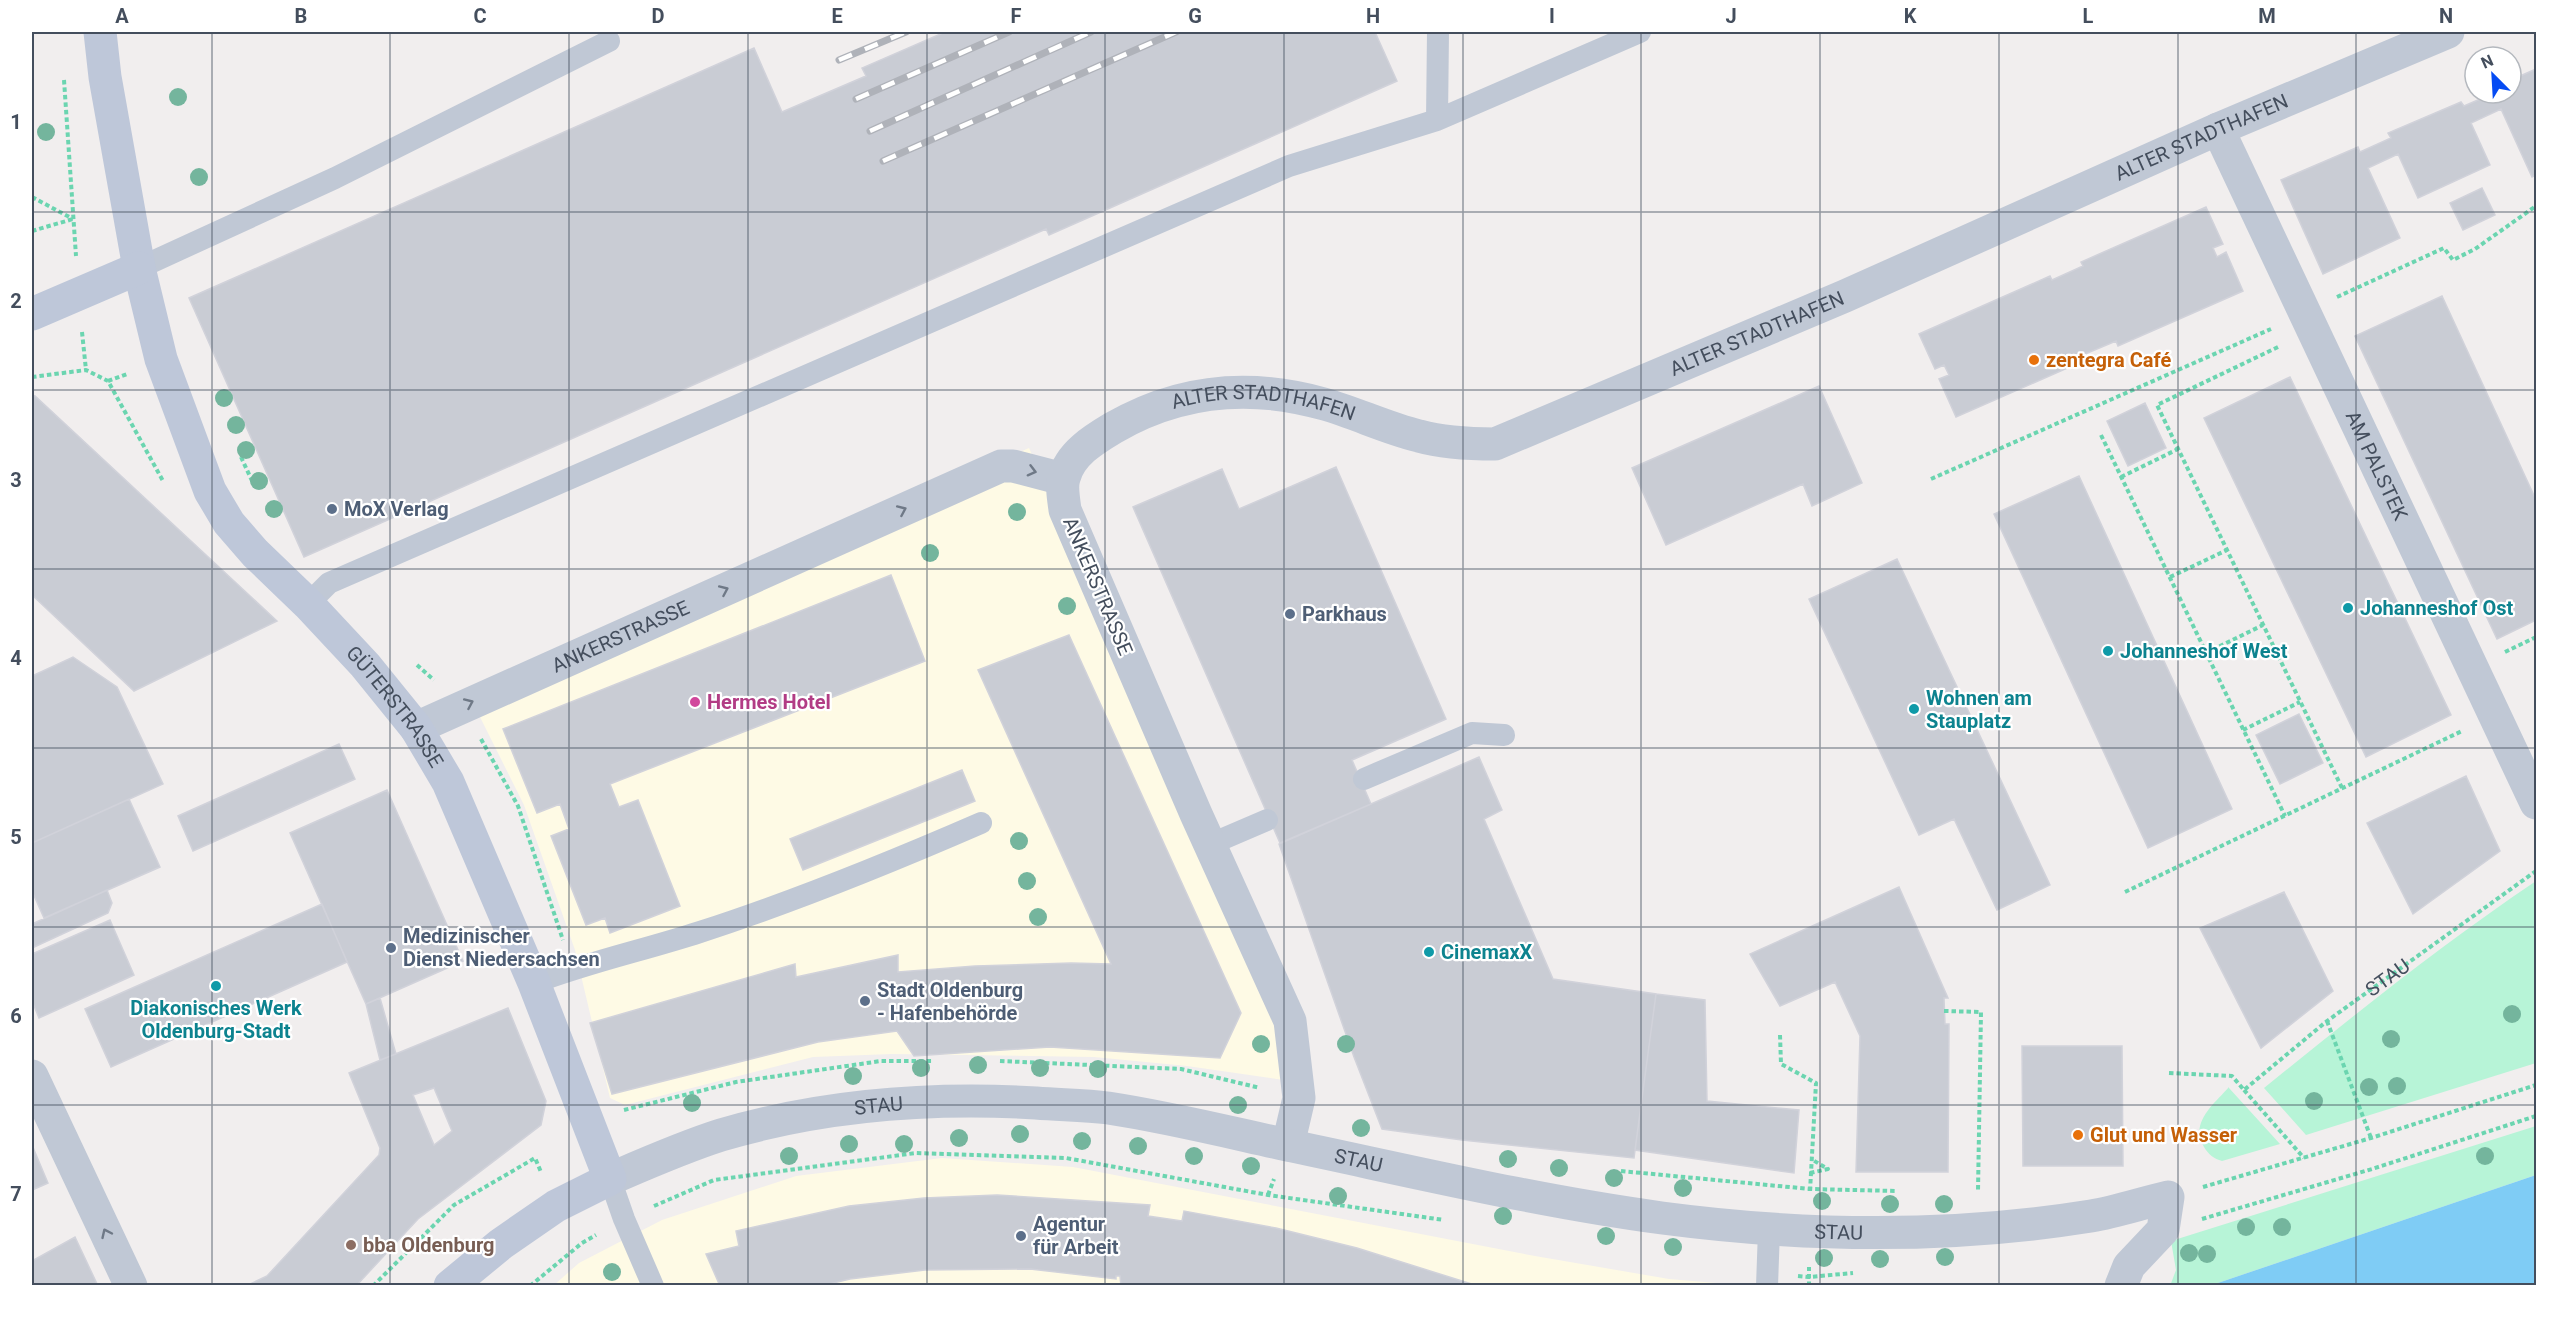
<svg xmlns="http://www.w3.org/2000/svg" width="2568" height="1317" viewBox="0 0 2568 1317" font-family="Roboto,sans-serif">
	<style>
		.commercial { fill: #fefae5 }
		.green { fill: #b7f4d7 }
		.water { fill: #7fccf5 }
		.building { fill: #c9ccd4; stroke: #d1d2da; stroke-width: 1.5; fill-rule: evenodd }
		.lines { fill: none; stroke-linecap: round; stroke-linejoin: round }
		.path { stroke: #6bd5b0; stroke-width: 4; stroke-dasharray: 4.5 3; stroke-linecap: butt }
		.lane { stroke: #c0c8d5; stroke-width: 22 }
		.street { stroke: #c0c8d5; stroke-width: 33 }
		.secondary { stroke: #bec7d9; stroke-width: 33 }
		.rail-casing { stroke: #afb2b9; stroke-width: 7 }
		.rail { stroke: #fff; stroke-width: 4.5; stroke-dasharray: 14; stroke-linecap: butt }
		.tree { fill: #74b59d }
		.oneway { stroke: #6f7987 }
		.grid { fill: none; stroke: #444e5d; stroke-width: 1.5; stroke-opacity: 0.55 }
		.food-dot { fill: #e8710a; stroke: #fff; stroke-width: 2 }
		.service-dot { fill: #5c6f8a; stroke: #fff; stroke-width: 2 }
		.culture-dot { fill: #0f9aa8; stroke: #fff; stroke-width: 2 }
		.hotel-dot { fill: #d1479c; stroke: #fff; stroke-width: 2 }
		.education-dot { fill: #8d6e63; stroke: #fff; stroke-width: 2 }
		.labels { text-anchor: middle; stroke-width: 4.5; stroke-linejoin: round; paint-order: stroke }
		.street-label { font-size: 20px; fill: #444e5d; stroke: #fff }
		.food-label { font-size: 20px; font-weight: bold; fill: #c56008; stroke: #fff; text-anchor: start }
		.service-label { font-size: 20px; font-weight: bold; fill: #4e5e75; stroke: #fff; text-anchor: start }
		.culture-label { font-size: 20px; font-weight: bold; fill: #0d838f; stroke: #fff; text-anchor: start }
		.hotel-label { font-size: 20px; font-weight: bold; fill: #b23c85; stroke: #fff; text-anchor: start }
		.education-label { font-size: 20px; font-weight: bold; fill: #785e54; stroke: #fff; text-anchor: start }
		.neatline { fill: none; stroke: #444e5d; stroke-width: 2 }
		.grid-label { font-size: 20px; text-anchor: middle; font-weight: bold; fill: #444e5d }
	</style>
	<rect width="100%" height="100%" fill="#f1eeee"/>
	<path class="commercial" d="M1029,448L1196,814L1297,1082L1187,1066L1094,1057L892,1054L813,1057L625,1105L610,1098L575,950L524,805L469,695Z
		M942,1158L1073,1167L1535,1256L1669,1279L1740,1285L553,1286L579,1263L662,1220L796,1176Z"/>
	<path class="green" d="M2536,881V1063L2306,1135L2264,1088C2353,1016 2441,945 2536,881Z
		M2229,1087V1088L2280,1144L2222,1161C2214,1159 2208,1154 2204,1147C2189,1123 2214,1104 2229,1087Z
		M2536,1126V1175L2212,1285L2170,1286L2176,1270L2171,1241Z"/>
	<path class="water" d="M2536,1175V1285H2212Z"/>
	<path class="building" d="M945,32H1375L1397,81L1049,235L1046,229L304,557L189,298L754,48L782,112L866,76L862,68Z
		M2536,69V175L2532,177L2501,109L2471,123L2490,165L2418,198L2398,154L2368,168L2400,238L2323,274L2281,180L2358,147L2360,152L2391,138L2388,133L2461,102L2464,106L2494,93H2511V80Z
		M2482,188L2495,215L2463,230L2450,203Z
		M2206,207L2223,244L2213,248L2217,257L2226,252L2243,291L2118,346L2116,341L2085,354L2088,359L1956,417L1939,379L1949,375L1944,365L1935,369L1919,334L2050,276L2052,280L2083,266L2081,262Z
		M2442,296L2536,500V620L2497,639L2355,336Z
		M2290,377L2451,715L2366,757L2204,418Z
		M1819,386L1862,483L1812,506L1803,484L1666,545L1632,468Z
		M32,395L35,396L277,621L134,691L32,595Z
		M2145,403L2166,448L2128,466L2107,421Z
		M1336,467L1446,719L1352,760L1371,804L1280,843L1133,507L1222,469L1239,509Z
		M2079,476L2232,809L2148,848L1994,514Z
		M1897,559L2050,885L1997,910L1954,819L1919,835L1809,599Z
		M891,575L925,661L610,784L619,807L638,800L680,906L610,933L605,918L586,925L551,836L569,829L560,804L537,813L503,729Z
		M1069,635L1241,1013L1220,1058L1050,1047L914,1056L897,1031L818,1042L612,1094L590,1023L795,964L796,977L898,955V972L975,966L1071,963L1111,964L978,670Z
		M73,657L117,687L163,784L32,843V676Z
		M2299,714L2323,763L2280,784L2256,735Z
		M339,744L355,779L193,851L178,816Z
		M1479,757L1502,810L1484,819L1553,979L1656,994L1634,1158L1462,1140L1382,1129L1354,1057L1279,844Z
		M962,770L975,801L803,870L790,839Z
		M2466,776L2500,851L2413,914L2367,823Z
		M387,790L463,961L366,1004L290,833Z
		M129,799L160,867L44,918L32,891V843Z
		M1899,887L1948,998H1944L1945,1024H1949L1948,1172H1856L1860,1036L1835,982L1780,1006L1750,954Z
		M107,890L112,903L108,913L32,948V924Z
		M2284,892L2333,991L2261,1048L2200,928Z
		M322,904L347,962L111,1067L85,1009Z
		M110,920L134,975L39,1018L32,1001V954Z
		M1656,994L1705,1000L1707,1101L1799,1110L1794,1173L1635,1150Z
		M380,998L396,1054L380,1060L366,1004Z
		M508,1008L546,1101L541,1125L418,1219L356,1286H246L267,1276L379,1155L380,1148L349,1073ZM434,1088L452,1131L434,1145L413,1095Z
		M2022,1046H2122L2123,1166H2023Z
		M32,1145L48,1183L32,1190Z
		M997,1195L1150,1205L1148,1216L1182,1221L1184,1211L1276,1228L1357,1248L1478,1286H1121L1120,1276H1116V1279L1030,1269L925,1270L850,1279L821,1286H720L706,1254L739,1246L736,1231L849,1206L924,1198Z
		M75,1237L98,1286H32V1261Z"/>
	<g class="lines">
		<g class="path">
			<path d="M64,80L76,256"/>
			<path d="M32,197L73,219"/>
			<path d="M32,231L73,219"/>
			<path d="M2337,297L2444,248L2453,260L2475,249L2536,206"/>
			<path d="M82,332L86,370"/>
			<path d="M2278,347L2157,405L2342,788"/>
			<path d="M32,377L86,370L108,381L163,481"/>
			<path d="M108,381L127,374"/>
			<path d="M2101,435L2285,816"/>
			<path d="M241,457L253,483"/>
			<path d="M2121,477L2178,449"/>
			<path d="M1931,479L2271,329"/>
			<path d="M2170,577L2227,550"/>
			<path d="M2505,652L2536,637"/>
			<path d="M2206,653L2263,625"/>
			<path d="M417,665L434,680"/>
			<path d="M2243,730L2300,702"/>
			<path d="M481,739L518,806L563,940"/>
			<path d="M2125,892L2462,731"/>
			<path d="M1944,1011L1981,1012L1978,1191"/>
			<path d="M2327,1021L2371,1138"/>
			<path d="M1780,1035L1781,1064L1816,1083L1810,1191"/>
			<path d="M1000,1061L1181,1069L1260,1088"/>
			<path id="s1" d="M2169,1073L2232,1076L2244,1090L2327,1021L2536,871"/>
			<path d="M2244,1090L2304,1158"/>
			<path d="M624,1110L736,1082L881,1061H932"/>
			<path d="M1621,1171L1810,1189L1897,1191"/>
			<path d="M1810,1173L1828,1169L1811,1159"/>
			<path d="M2203,1187L2371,1138L2536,1085"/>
			<path d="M1268,1195L1274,1179"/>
			<path d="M654,1206L714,1180L916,1153L1066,1158L1268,1195L1444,1220"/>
			<path d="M2202,1219L2372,1169L2536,1116"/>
			<path d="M1798,1276L1809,1277L1853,1273"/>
			<path d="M373,1286L454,1205L535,1158L541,1172"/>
			<path d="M530,1286L582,1243L596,1235"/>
			<path d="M1809,1286V1267"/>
		</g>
		<path class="lane" d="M1437,120L1438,32
			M139,268L335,178L609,41
			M308,604L329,583L1289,166L1437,120L1640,32
			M1364,779L1472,733L1504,735
			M1211,844L1267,820
			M534,983C588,962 645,950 700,932C796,901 889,863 981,823
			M610,1179L624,1219L653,1286
			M1767,1286L1769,1230"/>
		<g class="street">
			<path id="s2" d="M2218,129L2536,803"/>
			<path id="s3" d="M416,728L1001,466H1013L1063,479"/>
			<path d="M32,1076L131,1286"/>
			<path id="s4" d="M1288,1145L1299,1098L1290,1021L1196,814L1065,510C1064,501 1061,487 1064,478C1070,454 1093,440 1113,428C1180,389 1250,383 1324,404C1356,413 1386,428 1419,436C1444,443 1469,444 1495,444L1845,296L2218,129L2448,32"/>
			<path id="s5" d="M610,1179C647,1163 683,1147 721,1135C823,1105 931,1097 1036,1103C1060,1105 1084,1105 1108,1108C1168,1117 1228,1132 1287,1145C1411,1171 1536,1201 1662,1218C1806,1237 1948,1239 2091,1216C2116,1212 2142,1203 2168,1197L2163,1230L2129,1266L2121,1286"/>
		</g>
		<g class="secondary">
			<path id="s6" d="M100,32L105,77L139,268L161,359L210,491L229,523L255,553L308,604L365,665L416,728L448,782L534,983L610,1179L556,1206L501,1244L450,1286"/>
			<path d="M32,314L139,268"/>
		</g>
		<g class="rail-casing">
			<path id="rail" d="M839,60L906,32
				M856,99L1009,32
				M870,131L1091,32
				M883,161L1176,32"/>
		</g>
		<use href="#rail" class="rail"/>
	</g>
	<g class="tree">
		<circle cx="178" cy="97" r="9"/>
		<circle cx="46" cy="132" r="9"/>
		<circle cx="199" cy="177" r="9"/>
		<circle cx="224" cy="398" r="9"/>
		<circle cx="236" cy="425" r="9"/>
		<circle cx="246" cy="450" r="9"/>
		<circle cx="259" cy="481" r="9"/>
		<circle cx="274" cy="509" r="9"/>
		<circle cx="1017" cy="512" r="9"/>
		<circle cx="930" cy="553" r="9"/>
		<circle cx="1067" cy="606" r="9"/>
		<circle cx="1019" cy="841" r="9"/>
		<circle cx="1027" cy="881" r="9"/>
		<circle cx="1038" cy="917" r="9"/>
		<circle cx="2512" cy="1014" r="9"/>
		<circle cx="2391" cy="1039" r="9"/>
		<circle cx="1261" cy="1044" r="9"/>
		<circle cx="1346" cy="1044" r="9"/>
		<circle cx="978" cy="1065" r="9"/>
		<circle cx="921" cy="1068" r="9"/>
		<circle cx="1040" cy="1068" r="9"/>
		<circle cx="1098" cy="1069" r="9"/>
		<circle cx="853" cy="1076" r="9"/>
		<circle cx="2397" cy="1086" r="9"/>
		<circle cx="2369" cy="1087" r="9"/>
		<circle cx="2314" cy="1101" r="9"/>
		<circle cx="692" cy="1103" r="9"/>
		<circle cx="1238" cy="1105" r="9"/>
		<circle cx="1361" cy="1128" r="9"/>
		<circle cx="1020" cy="1134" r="9"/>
		<circle cx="959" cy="1138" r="9"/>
		<circle cx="1082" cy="1141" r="9"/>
		<circle cx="849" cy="1144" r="9"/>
		<circle cx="904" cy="1144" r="9"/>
		<circle cx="1138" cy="1146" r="9"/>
		<circle cx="789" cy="1156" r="9"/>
		<circle cx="1194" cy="1156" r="9"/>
		<circle cx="2485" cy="1156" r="9"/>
		<circle cx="1508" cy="1159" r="9"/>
		<circle cx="1251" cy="1166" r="9"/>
		<circle cx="1559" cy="1168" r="9"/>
		<circle cx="1614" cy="1178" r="9"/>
		<circle cx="1683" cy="1188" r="9"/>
		<circle cx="1338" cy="1196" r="9"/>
		<circle cx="1822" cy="1201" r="9"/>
		<circle cx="1890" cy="1204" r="9"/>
		<circle cx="1944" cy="1204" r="9"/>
		<circle cx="1503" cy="1216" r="9"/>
		<circle cx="2246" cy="1227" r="9"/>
		<circle cx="2282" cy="1227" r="9"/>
		<circle cx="1606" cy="1236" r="9"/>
		<circle cx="1673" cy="1247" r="9"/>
		<circle cx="2189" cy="1253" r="9"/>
		<circle cx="2207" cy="1254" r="9"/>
		<circle cx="1945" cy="1257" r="9"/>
		<circle cx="1824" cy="1258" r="9"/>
		<circle cx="1880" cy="1259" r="9"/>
		<circle cx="612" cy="1272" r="9"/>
	</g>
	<defs><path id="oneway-chevron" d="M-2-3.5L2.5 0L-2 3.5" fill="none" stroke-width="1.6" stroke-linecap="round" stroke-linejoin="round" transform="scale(1.5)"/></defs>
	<g class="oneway">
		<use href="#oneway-chevron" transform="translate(1032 471) rotate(15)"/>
		<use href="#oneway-chevron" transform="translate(902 510) rotate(-24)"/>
		<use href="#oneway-chevron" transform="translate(724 590) rotate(-24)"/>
		<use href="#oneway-chevron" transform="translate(469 703) rotate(-24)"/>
		<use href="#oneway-chevron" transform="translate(106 1233) rotate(-115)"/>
	</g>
	<path class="grid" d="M212,32V1286M390,32V1286M569,32V1286M748,32V1286M927,32V1286M1105,32V1286M1284,32V1286M1463,32V1286M1641,32V1286M1820,32V1286M1999,32V1286M2178,32V1286M2356,32V1286M32,212H2536M32,390H2536M32,569H2536M32,748H2536M32,927H2536M32,1105H2536"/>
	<g class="food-dot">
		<circle cx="2034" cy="360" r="6"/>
		<circle cx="2078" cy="1135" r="6"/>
	</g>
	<g class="service-dot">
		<circle cx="332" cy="509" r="6"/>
		<circle cx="1290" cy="614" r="6"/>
		<circle cx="391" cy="948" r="6"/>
		<circle cx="865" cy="1001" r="6"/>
		<circle cx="1021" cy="1236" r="6"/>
	</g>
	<g class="culture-dot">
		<circle cx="2348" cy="608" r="6"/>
		<circle cx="2108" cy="651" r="6"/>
		<circle cx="1914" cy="709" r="6"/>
		<circle cx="1429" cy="952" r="6"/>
		<circle cx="216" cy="986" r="6"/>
	</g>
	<circle class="hotel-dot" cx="695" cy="702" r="6"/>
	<circle class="education-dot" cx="351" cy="1245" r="6"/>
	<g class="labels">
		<g class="street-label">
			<text dy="7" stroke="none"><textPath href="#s4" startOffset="1954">ALTER STADTHAFEN</textPath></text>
			<text dy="7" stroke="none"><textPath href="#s4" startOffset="1468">ALTER STADTHAFEN</textPath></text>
			<text dy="7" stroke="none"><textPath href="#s4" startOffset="946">ALTER STADTHAFEN</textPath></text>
			<text dy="7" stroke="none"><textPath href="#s2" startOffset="372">AM PALSTEK</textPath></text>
			<text transform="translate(1098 586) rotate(67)" y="7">ANKERSTRASSE</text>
			<text dy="7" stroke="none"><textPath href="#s3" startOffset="224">ANKERSTRASSE</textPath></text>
			<text dy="7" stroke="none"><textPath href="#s6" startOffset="759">GÜTERSTRASSE</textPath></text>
			<text dy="7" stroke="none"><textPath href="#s1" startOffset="264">STAU</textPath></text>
			<text dy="7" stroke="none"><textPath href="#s5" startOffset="280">STAU</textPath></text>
			<text dy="7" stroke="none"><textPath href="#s5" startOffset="766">STAU</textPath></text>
			<text dy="7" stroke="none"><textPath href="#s5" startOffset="1252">STAU</textPath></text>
		</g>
		<g class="food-label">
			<text x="2046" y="367">zentegra Café</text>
			<text x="2090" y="1142">Glut und Wasser</text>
		</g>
		<g class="service-label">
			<text x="344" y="516">MoX Verlag</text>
			<text x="1302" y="621">Parkhaus</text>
			<text x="403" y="943">Medizinischer<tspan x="403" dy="23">Dienst Niedersachsen</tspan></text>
			<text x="877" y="997">Stadt Oldenburg<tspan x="877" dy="23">- Hafenbehörde</tspan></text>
			<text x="1033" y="1231">Agentur<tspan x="1033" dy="23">für Arbeit</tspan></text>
		</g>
		<g class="culture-label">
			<text x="2360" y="615">Johanneshof Ost</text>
			<text x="2120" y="658">Johanneshof West</text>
			<text x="1926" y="705">Wohnen am<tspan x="1926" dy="23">Stauplatz</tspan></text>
			<text x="1441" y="959">CinemaxX</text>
			<text x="216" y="1015" text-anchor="middle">Diakonisches Werk<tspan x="216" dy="23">Oldenburg-Stadt</tspan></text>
		</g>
		<g class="hotel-label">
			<text x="707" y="709">Hermes Hotel</text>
		</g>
		<g class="education-label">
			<text x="363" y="1252">bba Oldenburg</text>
		</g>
	</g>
	<rect width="2568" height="1317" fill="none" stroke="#ffffff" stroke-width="66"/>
	<g transform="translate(2493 75) rotate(336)"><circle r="28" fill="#ffffff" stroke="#b4b8be" stroke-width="1.5"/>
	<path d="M0-4.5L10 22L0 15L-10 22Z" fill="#054bf3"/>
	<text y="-9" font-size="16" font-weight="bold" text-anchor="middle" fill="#444e5d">N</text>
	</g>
	<rect x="33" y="33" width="2502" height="1251" class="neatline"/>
	<g class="grid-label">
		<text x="122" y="23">A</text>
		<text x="301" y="23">B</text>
		<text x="480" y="23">C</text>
		<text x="658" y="23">D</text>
		<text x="837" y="23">E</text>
		<text x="1016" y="23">F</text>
		<text x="1195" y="23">G</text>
		<text x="1373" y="23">H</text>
		<text x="1552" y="23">I</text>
		<text x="1731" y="23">J</text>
		<text x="1910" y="23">K</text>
		<text x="2088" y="23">L</text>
		<text x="2267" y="23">M</text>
		<text x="2446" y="23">N</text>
		<text x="16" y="129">1</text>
		<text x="16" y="308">2</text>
		<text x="16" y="487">3</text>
		<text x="16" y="665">4</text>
		<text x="16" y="844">5</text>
		<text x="16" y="1023">6</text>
		<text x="16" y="1201">7</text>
	</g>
</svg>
